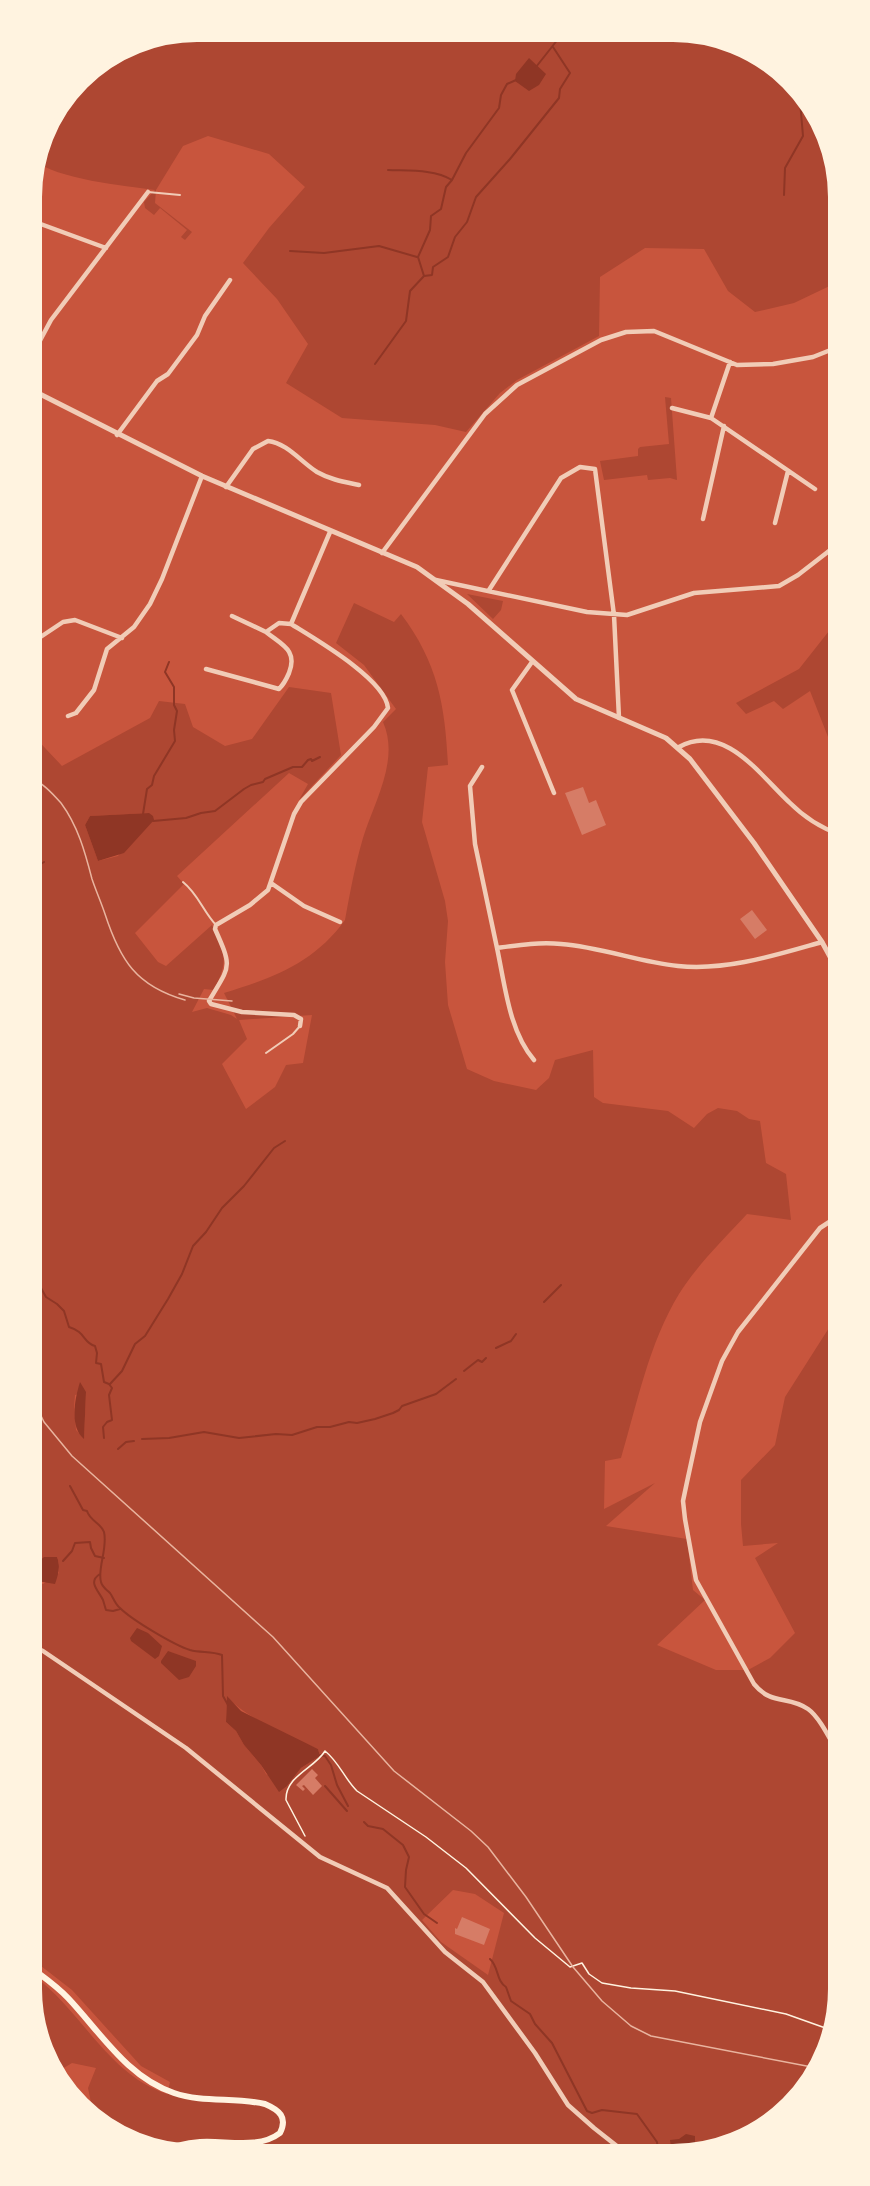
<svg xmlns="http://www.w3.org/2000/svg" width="870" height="2186" viewBox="0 0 870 2186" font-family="Overpass,sans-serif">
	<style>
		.green { fill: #ae4732; fill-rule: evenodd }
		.water { fill: #8f3625 }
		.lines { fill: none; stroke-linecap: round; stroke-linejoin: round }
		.stream { stroke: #8f3625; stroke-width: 2 }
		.building { fill: #d67c66 }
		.path { stroke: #fff3e0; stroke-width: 1.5 }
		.service { stroke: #f1ccb7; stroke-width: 2 }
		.minor { stroke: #f1ccb7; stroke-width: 4.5 }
		.tertiary { stroke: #f1ccb7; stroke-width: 5 }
		.secondary { stroke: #fff3e0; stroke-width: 6 }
		.tram { stroke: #e9b49f; stroke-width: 1.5 }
		.rim { fill: none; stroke: #fff3e0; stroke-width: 8 }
	</style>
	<rect width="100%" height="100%" fill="#c8553d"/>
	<path class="green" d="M196,27L706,30L793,76L837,153L838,282L794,303L755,312L728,291L704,249L645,248L600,277L599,336L517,380L500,393L466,432L435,425L342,418L286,383L308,344L277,299L243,263L269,228L305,187L269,154L208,136L183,146L156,190L155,203L192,232L185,240L181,237L187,230L160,208L154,215L145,208L144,202L155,190C125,186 56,179 34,160L44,122L84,69L132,40Z
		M665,397L671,398L677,480L670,478L648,480L647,475L604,480L600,461L638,456V449L640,447L669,444Z
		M467,594L503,601L501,610L493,619Z
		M354,603L394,622L401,614C438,663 445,705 448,765L428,767L422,822L445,901L448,921L445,962L448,1005L467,1069L494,1081L536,1090L549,1078L555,1060L593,1050L594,1097L603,1103L668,1111L694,1128L707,1114L718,1108L737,1111L749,1119L760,1121L766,1163L786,1174L791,1220L747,1214C724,1239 698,1264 679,1294C649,1343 637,1404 621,1458L605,1461L604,1509L655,1483L606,1526L687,1539L693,1590L705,1600L657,1645L716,1670H748L770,1658L795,1633L755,1558L778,1543L743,1546L741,1524V1480L775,1445L785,1397L841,1309L843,2000L808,2093L767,2131L727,2149L708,2142L702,2144L698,2153L164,2156L95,2122L88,2088L96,2068L72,2063L57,2072L33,2033V1975C81,2010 108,2075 167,2094L170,2082L141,2066L72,1990L32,1959L31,1580L43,1584L59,1573V1563L57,1557L37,1564L31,1568L29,731L62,766L150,718L159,701L185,704L193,727L225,746L252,739L289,687L331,693L341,755L299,800L308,784L289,773L177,876L184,884L135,933L158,962L166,966L212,925C225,955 229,960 214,990L204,989L192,1012L207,1008L231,1015L237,1019L224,993C273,978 314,963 345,920C350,893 355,865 363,838C374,802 400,760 383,722L396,709L364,665L336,643ZM149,813L118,856L98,861L85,825L90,816ZM312,1015L303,1063L286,1065L275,1087L246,1109L222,1064L247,1039L239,1020ZM86,1392L84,1438L76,1430L74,1407L75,1395ZM227,1697C250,1720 287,1736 318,1749L320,1756L301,1768L287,1786L266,1774L261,1765L244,1745L236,1731L226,1722ZM453,1890L475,1894L504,1913L488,1975L441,1942L422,1920Z
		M829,631L839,651V759L830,742L810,691L783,709L774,701L746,714L736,703L799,669Z"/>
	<path class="water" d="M529,58L546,74L539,85L529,91L515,81L516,74Z
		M149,813L153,816L154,820L124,853L98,861L85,825L90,816Z
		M80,1382L86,1392L84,1439C69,1427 75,1398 80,1382Z
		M44,1557H57C61,1567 58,1575 55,1584L31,1580V1568Z
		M137,1628L148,1633L162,1646L159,1656L155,1659L131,1641L130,1638Z
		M168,1651L196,1661V1666L189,1677L179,1680L161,1663V1661Z
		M227,1696L241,1711L318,1749L320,1756L301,1768L287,1786L279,1792L261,1765L244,1745L236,1731L226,1722Z
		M686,2134L695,2136V2144L692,2153L672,2154L670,2140L679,2139Z"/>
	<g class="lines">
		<path class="stream" d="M536,67L566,29
			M388,170C408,171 434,169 452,180
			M784,195L785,168L803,136L800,101L802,91
			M290,251L324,253L379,246L417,257
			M424,276L432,275L433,267L448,257L455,237L467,222L476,197L510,159L559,98L560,89L570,73L553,47
			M375,364L406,321L410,291L424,276L418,257L430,230L431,216L441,209L446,187L452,180L466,153L499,108L501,95L507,84L516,80
			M143,814L147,789L152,785L154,776L175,741L174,730L177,711L174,705V687L165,672L169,662
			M153,821L186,818L201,813L215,811L244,789L251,785L263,782L265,779L293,767H302L308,760L311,759L312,761L320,757
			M29,871L44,862
			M31,1270L46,1297L57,1304L64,1311L69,1327C86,1332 83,1343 95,1346L97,1353L96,1363L101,1364L104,1382L109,1384L112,1388L109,1395L112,1420L107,1422L103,1427L104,1438
			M544,1302L561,1285
			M496,1348L511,1341L516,1334
			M464,1371L478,1360L482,1362L486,1358
			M110,1384L122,1371L135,1344L145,1336L168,1299L182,1274L193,1246L206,1232L222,1208L244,1186L274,1148L285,1141
			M142,1439L169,1438L204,1432L239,1438L276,1434L292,1435L317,1427H330L349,1422L357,1423L375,1419L393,1413L399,1410L402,1406L436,1394L456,1379
			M118,1449L126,1442L134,1441
			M70,1486L83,1510L87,1511C90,1521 101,1523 104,1532C108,1548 97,1569 101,1582C102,1587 106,1589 110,1593C113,1597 115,1604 120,1608C132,1620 174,1645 190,1650C201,1653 211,1651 222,1655L223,1696L228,1705
			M63,1561L72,1551L75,1543L90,1542L91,1548L95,1556L104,1558
			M100,1574C87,1582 99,1591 103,1600C104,1603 105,1607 106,1610L113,1611L120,1609
			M320,1755L325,1756L331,1765L337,1785L348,1806
			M325,1786L347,1811
			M364,1822L368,1826L383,1829L403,1845L409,1857L406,1870L405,1887L424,1914L437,1923
			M490,1959C499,1967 496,1981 506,1987L511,2001L530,2014L535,2024L552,2043L587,2111L592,2113L602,2110L637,2114L657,2142L658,2150L665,2154
			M797,2092L798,2102"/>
	</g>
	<path class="building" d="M583,787L589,803L596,800L606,825L582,835L565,793Z
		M752,910L767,930L755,939L740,919Z
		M312,1769L318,1775L315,1778L322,1786L313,1795L304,1785L302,1786L305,1789L303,1791L296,1785Z
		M462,1917L490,1929L484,1945L455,1934V1928L457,1929Z"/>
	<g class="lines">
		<path class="path" d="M305,1836L286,1800C285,1776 315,1768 325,1751C339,1762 344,1778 357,1791L426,1837L466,1868L535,1938L570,1967L582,1963L589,1974L602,1983L631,1988L675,1991L786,2014L831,2030"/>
		<path class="service" d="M148,192L180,195
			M183,882C198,894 203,911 216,925
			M266,1053L293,1034L300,1026"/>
		<path class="minor" d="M27,219L106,248
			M730,362L711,418L815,489
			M28,363L51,320L148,192
			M672,408L711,418
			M117,435L157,381L168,374L197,335L205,316L230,280
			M226,487L253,449L268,441C287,443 301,462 317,472C331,480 345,482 359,485
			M703,519L724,426
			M775,523L788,471
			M382,553L485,414L517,385L601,340L626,332L654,331L737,365L773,364L813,357L838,347
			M436,580L587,612L627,615L694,593L779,586L798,575L838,544
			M489,590L561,478L580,467L595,469L614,615L619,718
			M232,616L266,632L279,623L291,624
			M36,640L63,622L75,620L122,638
			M532,662L512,690L554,793
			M206,669L279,689C284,684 286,680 289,673C298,650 282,645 266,632
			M68,716L76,713L94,690L107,649L134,627L150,604L162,579L202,476
			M679,747C724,722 760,775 789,802C803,816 821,828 839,834
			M482,767L470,786L475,844L497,948C519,945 539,942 561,944C601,947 639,962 678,966C727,971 776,955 822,942
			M271,883L304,906L340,922
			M497,948C505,985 509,1031 534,1060
			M300,1026L301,1019L294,1015L242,1012L211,1004L209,1001C230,965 233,969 215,929L216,925L250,905L268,890L294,814L301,802L374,727L388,708C385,679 315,639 291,624L330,532
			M840,1215L820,1228L738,1332L722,1361L709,1397L700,1422L687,1482L683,1501L685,1519L696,1580L754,1684C772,1706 788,1695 808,1709C821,1718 833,1746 842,1760
			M32,1646L43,1651L186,1748L320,1857L387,1888L445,1952L483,1982L535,2053L568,2105L594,2128L627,2154"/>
		<path class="tertiary" d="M28,388L202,476L417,567L468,604L576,699L666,738L690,759L754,843L822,942L840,975"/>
		<path class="secondary" d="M33,1969C45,1978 58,1987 68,1998C101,2033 127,2077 174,2093C203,2103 235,2097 265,2104C279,2110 288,2117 280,2133C258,2150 225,2140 200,2142C185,2143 171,2147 158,2153"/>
		<path class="tram" d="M29,777C42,782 52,793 61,803C78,826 85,852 92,879C96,891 101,902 105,914C120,960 136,986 185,1000
			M179,994L194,998L232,1001
			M31,1395L44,1422L72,1456L273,1637L394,1771L471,1831L488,1847L526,1897L573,1967L602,2001L631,2026L651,2036L817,2068"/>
	</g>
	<path d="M0 0H870V2186H0ZM197 38H673A159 159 0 0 1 832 197V1989A159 159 0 0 1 673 2148H197A159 159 0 0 1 38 1989V197A159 159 0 0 1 197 38Z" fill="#fff3e0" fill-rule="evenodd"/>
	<path class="rim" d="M197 38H673A159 159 0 0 1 832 197V1989A159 159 0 0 1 673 2148H197A159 159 0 0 1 38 1989V197A159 159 0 0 1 197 38Z"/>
</svg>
